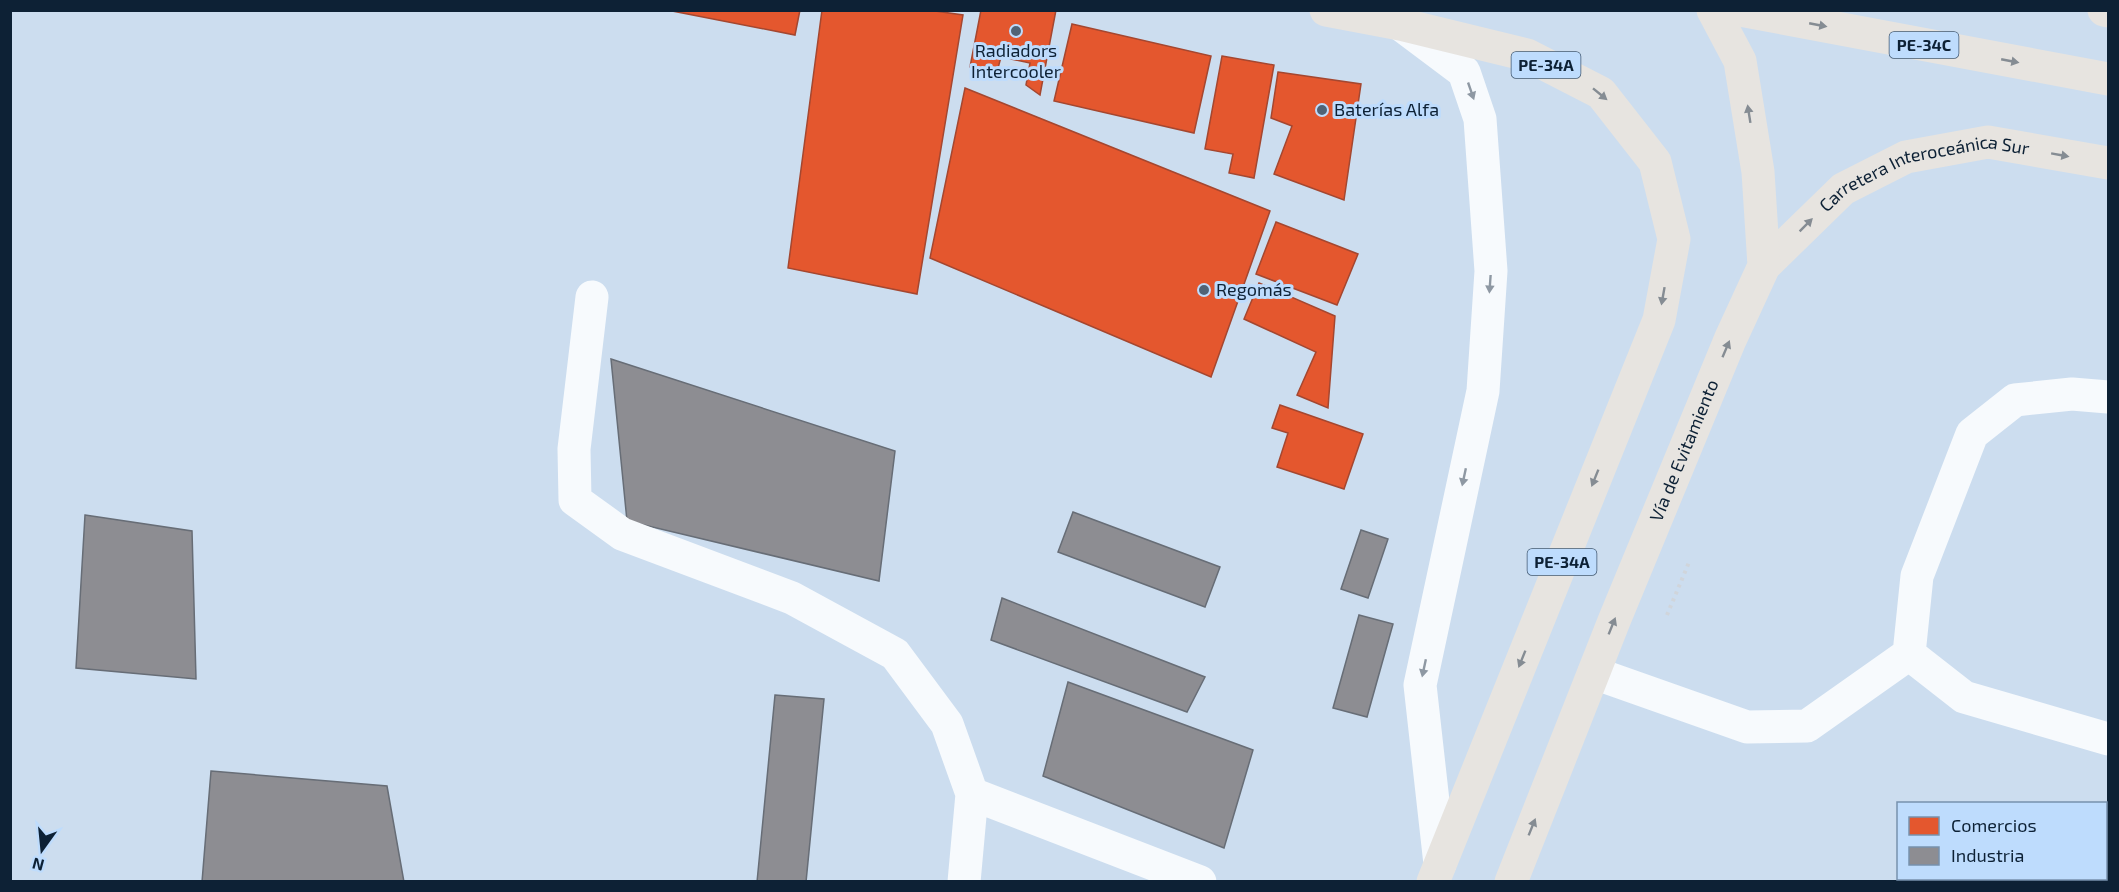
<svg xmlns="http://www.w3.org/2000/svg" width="2119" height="892" viewBox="0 0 2119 892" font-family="'Exo 2',sans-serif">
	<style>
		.shops { fill: #e4572e; stroke: #a44730; stroke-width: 1.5 }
		.industry { fill: #8d8d92; stroke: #676d76; stroke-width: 1.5 }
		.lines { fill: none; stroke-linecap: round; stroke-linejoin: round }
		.path { stroke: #d0d5db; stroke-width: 4; stroke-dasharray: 3 4.5; stroke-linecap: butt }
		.minor { stroke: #f7fafd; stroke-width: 33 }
		.highway { stroke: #e7e4e0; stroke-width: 33 }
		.oneway { fill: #858c93 }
		.oneway2 { fill: #8e98a3 }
		.poi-dot { fill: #506376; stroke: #bedcfd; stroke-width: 2 }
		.labels { text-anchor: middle; stroke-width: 6; stroke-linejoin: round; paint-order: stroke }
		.shield { fill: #bedcfd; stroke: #425971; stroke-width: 1.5 }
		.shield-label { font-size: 16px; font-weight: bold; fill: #0d2135 }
		.poi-label { font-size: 18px; fill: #0d2135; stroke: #bedcfd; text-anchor: start }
		.street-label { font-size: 18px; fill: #0d2135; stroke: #bedcfd }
	</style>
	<rect width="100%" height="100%" fill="#ccddef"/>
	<path class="shops" d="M667,10H800L795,35Z
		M822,10H928L963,15L917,294L788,268Z
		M981,10H1056L1040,95L1026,85L1030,63L1001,57L997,72L970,67Z
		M1072,24L1211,56L1194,133L1054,101Z
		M1222,56L1274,65L1254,178L1229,173L1233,154L1205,149Z
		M1278,72L1361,84L1344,200L1274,174L1292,126L1271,118Z
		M965,88L1270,211L1211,377L930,258Z
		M1276,222L1358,254L1337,305L1256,274Z
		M1259,283L1335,316L1328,408L1297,395L1316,352L1244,319Z
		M1280,405L1363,434L1344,489L1277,467L1288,433L1272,428Z"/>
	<path class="industry" d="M611,359L895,451L879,581L627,521Z
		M1073,512L1220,567L1205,607L1058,552Z
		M85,515L192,531L196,679L76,668Z
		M1361,530L1388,539L1368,598L1341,589Z
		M1002,598L1205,677L1187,712L991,640Z
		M1359,615L1393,624L1367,717L1333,708Z
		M1068,682L1253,750L1224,848L1043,776Z
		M775,695L824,699L806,882H757Z
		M211,771L387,786L404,882H202Z"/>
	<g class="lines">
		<path class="path" d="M1667,615L1690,560"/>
		<path class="minor" d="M1400,24L1464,72L1480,119L1491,271L1483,391L1420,685L1440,864
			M592,297L574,449L575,500L622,534L792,598L895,654L947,724L972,794L964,882
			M1909,654L1964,697L2108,739
			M1594,673L1747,727L1807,726L1909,654L1917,576L1972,434L2015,400L2072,394L2108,397
			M972,794L1200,882"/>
		<g class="highway">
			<path d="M1326,10L1400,24L1527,55L1601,93L1655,162L1674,239L1659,320L1433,882"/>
			<path d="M1740,10L2108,79"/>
			<path d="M2104,10L2108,11"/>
			<path id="s1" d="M1764,266L1843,189L1906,157L1988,142L2108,163"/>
			<path id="s2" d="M1511,882L1614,621L1730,340L1764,266L1758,172L1740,61L1713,10"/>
		</g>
	</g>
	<defs><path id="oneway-solid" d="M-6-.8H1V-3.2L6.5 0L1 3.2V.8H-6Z" transform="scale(1.5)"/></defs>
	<g class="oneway">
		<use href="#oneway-solid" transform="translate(1818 25) rotate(11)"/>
		<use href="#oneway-solid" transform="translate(2010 61) rotate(11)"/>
		<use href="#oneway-solid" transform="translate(1600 94) rotate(39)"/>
		<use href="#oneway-solid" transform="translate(1749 114) rotate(-99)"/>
		<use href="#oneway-solid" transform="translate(2060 155) rotate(10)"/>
		<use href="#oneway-solid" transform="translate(1806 225) rotate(-45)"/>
		<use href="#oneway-solid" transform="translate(1663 296) rotate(100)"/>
		<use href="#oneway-solid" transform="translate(1726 349) rotate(-67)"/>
		<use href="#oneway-solid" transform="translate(1595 478) rotate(112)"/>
		<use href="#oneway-solid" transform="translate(1612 626) rotate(-68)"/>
		<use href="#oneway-solid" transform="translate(1522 659) rotate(112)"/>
		<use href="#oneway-solid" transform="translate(1532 827) rotate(-68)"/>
	</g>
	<g class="oneway2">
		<use href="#oneway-solid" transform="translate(1471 91) rotate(71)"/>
		<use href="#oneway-solid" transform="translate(1490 284) rotate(94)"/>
		<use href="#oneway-solid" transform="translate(1464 477) rotate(102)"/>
		<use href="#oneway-solid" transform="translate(1424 668) rotate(102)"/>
	</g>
	<g class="poi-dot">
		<circle cx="1016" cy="31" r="6"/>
		<circle cx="1322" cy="110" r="6"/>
		<circle cx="1204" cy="290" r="6"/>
	</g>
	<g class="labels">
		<g class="shield">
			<rect x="1889.5" y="32" width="69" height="26" rx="4.5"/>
			<rect x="1511.5" y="52" width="69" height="26" rx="4.5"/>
			<rect x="1527.5" y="549" width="69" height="26" rx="4.5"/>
		</g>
		<g class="shield-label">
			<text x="1924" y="51">PE-34C</text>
			<text x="1546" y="71">PE-34A</text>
			<text x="1562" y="568">PE-34A</text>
		</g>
		<g class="poi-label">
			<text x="1016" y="57" text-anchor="middle">Radiadors<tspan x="1016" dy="21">Intercooler</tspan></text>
			<text x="1334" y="116">Baterías Alfa</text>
			<text x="1216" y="296">Regomás</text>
		</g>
		<g class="street-label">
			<text dy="6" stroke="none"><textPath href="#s1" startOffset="194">Carretera Interoceánica Sur</textPath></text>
			<text dy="6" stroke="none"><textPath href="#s2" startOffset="465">Vía de Evitamiento</textPath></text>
		</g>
	</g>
	<rect width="2119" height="892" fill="none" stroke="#0d2135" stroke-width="24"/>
	<rect x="1897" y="802" width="210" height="78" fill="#bedcfd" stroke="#7791ad" stroke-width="1.5"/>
	<rect x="1909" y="817" width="30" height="18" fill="#e4572e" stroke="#7791ad" stroke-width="1.5"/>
	<text x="1951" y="832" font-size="18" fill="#0d2135">Comercios</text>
	<rect x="1909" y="847" width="30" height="18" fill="#8d8d92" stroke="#7791ad" stroke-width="1.5"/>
	<text x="1951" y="862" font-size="18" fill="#0d2135">Industria</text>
	<g transform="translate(42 850) rotate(195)" stroke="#bedcfd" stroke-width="4.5" paint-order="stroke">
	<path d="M0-4.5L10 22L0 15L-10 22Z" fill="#0d2135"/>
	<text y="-9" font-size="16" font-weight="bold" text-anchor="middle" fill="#0d2135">N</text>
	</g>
</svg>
